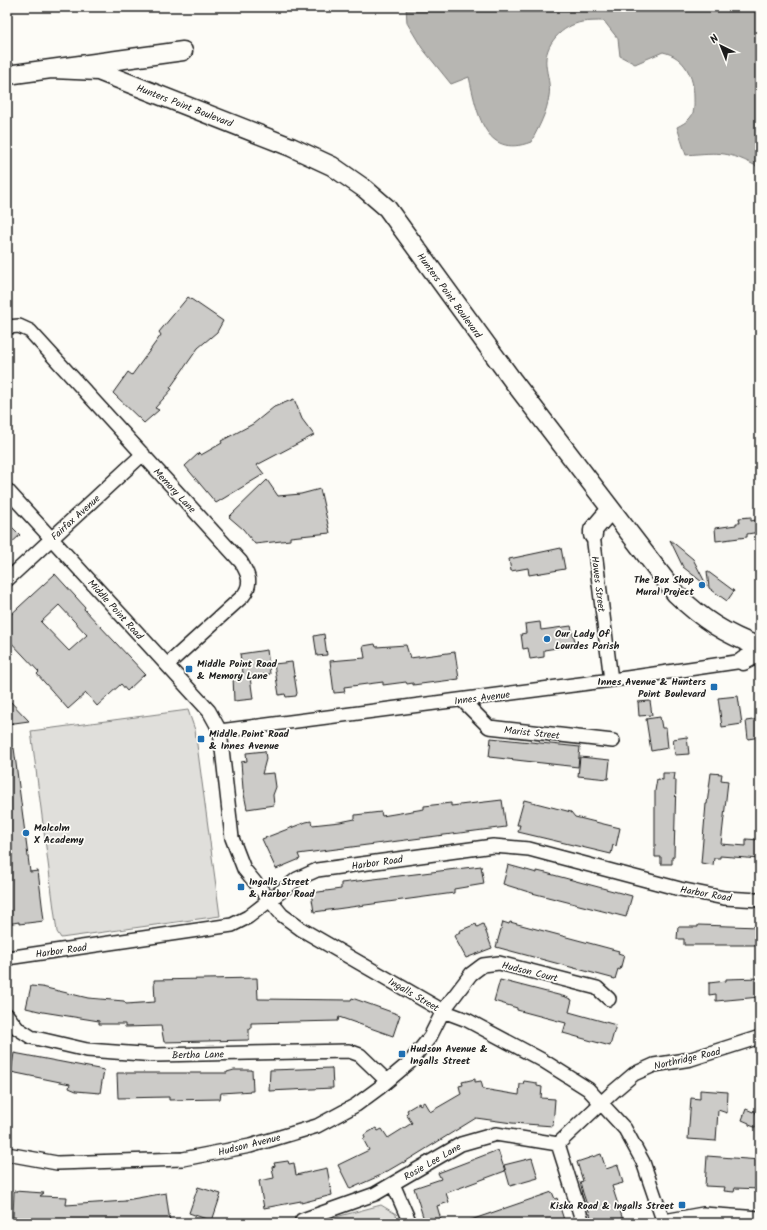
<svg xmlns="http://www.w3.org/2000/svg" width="767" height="1230" viewBox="0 0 767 1230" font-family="Kalam,sans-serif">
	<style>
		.green { fill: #e0dfdb; stroke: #7e7e7c }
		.water { fill: #b7b6b2; stroke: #797876 }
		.building { fill: #cccbc8; stroke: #1c1c1c; fill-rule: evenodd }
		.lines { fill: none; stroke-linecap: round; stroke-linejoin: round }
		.minor-casing { stroke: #1c1c1c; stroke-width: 16 }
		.secondary-casing { stroke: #1c1c1c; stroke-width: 21 }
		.minor { stroke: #fdfcf7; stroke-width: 13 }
		.secondary { stroke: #fdfcf7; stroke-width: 18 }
		.poi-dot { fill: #1f6fb2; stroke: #fdfcf7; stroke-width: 1.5 }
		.labels { text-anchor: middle; stroke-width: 3.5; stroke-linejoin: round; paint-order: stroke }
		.street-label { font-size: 10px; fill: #1c1c1c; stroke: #fdfcf7 }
		.poi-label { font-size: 10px; font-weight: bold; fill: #1c1c1c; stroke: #fdfcf7; text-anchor: start }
	</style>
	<rect width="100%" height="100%" fill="#fdfcf7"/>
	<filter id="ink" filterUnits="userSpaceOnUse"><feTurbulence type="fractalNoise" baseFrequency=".025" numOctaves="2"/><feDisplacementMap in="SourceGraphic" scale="8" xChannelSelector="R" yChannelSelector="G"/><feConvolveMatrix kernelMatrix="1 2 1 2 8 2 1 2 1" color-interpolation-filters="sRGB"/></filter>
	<g filter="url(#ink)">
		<path class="green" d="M188,710L195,730L220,916L61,938L57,932L31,731Z
			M381,1205L396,1214L397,1223H322L325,1220Z"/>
		<path class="water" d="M406,7H760V168C728,151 721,152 686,155L677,127C681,125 687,122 690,118C695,112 694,105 694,97C694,77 685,57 663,52L635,64L620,56L618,39L604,21C597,21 589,21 582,22C562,26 544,44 546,65C547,75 551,86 549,96C547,112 539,127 531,142C484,160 477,111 469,77L451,84L422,48L407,23Z"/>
		<path class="building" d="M188,297L223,321L217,332L198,348L170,388L172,389L155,408L159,410L144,423L113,393L128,372L132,375L161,335L159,332Z
			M294,399L302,419L314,435L257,465L264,474L216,503L185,466L199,453L201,455L222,443L221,441L253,424L274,407Z
			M267,480L278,496L301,494L320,489L330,533L290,537V540L255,544L243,529L229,517Z
			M751,517V521L760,519V532L747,534V537L716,541L715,528L736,525V523H740L739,518Z
			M7,522L20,535L7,547Z
			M670,540L693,559L707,586L683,567Z
			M561,548L565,569L529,575L528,568L511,571L509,559Z
			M707,571L734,591L727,601L709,588Z
			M55,574L85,607L84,609L145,674L127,691L121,684L97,706L86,693L68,709L37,674L39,672L7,638V618ZM59,605L87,635L69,651L41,622Z
			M540,622L541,630L571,626L576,645L544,650V657L530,659L528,648L523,649L521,634L526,633L525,624Z
			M324,634L327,655L317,656L314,636Z
			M375,644L376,647L406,645L410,658L455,652L459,679L413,685V683L407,684L406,682L383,685V682L344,687L345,692L334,693L330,661L365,658L363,646Z
			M267,650L270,674L250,677L253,699L234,701L233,676L243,673L240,654Z
			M292,662L297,693L296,696L286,697L285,694L279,695L274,664Z
			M738,696L742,724L722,727L718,698Z
			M7,698L29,721L7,724Z
			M650,701L652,715L639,716L638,702Z
			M660,717L662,728H666L668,748L651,751L646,719Z
			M760,719V737L748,739L746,721Z
			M687,737L689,754L675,755L673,739Z
			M491,738L580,747L578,767L489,757Z
			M7,748H14L30,872L38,871L44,921L19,924V922L7,924Z
			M265,751L266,759L262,774L274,773L276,787L273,795L274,805L247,809L243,789L241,762L247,761L246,753Z
			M580,757L610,760L608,779L578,776Z
			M663,773H675L674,780H676L674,857H672V864H661V857H655V791L657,779L663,780Z
			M711,773L722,774L721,780L728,781L721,844L746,846V839L760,840V859L720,856V858H714L713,865L701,863L706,804H707Z
			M502,800L506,827L298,854L300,859L276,869L262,839L306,822L311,821L312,825L340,822L355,819V815L381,812L382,816L424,809V806L451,803V806Z
			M524,800L571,812L575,817L620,828L616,846L613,845L611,854L518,832L520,825H517Z
			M508,865L537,873V871L546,873L632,896L626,917L532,893L503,884Z
			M481,866L484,884L454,889V893L314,912L311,893L341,889V883Z
			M503,922L509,924L510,922L619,951L618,953L624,955L620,970L618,969L615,979L496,947Z
			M476,924L477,927L483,924L492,948L466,958L454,936L460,933L459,931Z
			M698,925L760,927V945H684V939H677L678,927H698Z
			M257,978L258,999L351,1000L352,998L400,1015L393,1036L339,1017L338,1021L251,1023V1029H249V1040L164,1042L161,1026L125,1027V1024H99V1021L43,1012L26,1008L31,986L42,987L88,998L124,1001L126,1004L155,1002L154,980Z
			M760,978V997L716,1001V994L709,995V983L726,981V979Z
			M500,980L566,997L572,1000L569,1012L616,1025L610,1046L563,1033L566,1023L517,1010V1008L494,1001Z
			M14,1053L104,1070L100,1093L76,1091L69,1088L70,1084L11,1072Z
			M332,1068L333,1088L269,1091L270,1070Z
			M234,1070H252L253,1091L221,1093L220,1099L169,1100V1097L118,1098L117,1073H227V1072Z
			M475,1079V1082L481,1081L483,1089L519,1095L520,1084H523L524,1081L537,1083V1086L542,1087L541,1098L555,1099L553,1126L512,1123L476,1118L403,1163V1162L379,1176L350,1189L338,1165L369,1150L363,1139L365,1138L364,1135L376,1128L378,1131L382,1129L388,1138L412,1123L406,1114L408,1112L407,1110L419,1103L420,1105L424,1102L430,1112L461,1094L459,1086L463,1085L462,1082Z
			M700,1090L728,1092L727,1113L718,1110L716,1141L688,1139L691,1098L700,1099Z
			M746,1109L753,1112L754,1110L760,1120V1129L749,1125V1123L742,1120Z
			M498,1150L505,1171L446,1193L449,1202L437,1206L442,1223H425L414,1188L441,1179L438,1173Z
			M601,1154L606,1169L618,1165L623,1183L612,1186L624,1223H593L583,1193L580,1182L583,1181L577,1162Z
			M707,1156L760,1160V1189L735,1188L734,1192L724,1191L725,1187L705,1186Z
			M532,1158L538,1178L510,1186L504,1165Z
			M288,1161L289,1164L294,1163L296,1175L327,1168L332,1195L301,1203V1201L264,1208L259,1181L274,1178L272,1167L275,1166L274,1163Z
			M198,1187L221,1194L212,1221L189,1213Z
			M14,1191L44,1193L40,1196L67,1197L66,1205L126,1201V1200L166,1193L170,1222L45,1223L19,1219V1218L13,1217Z
			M552,1192L555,1199L557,1198L565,1223H469L468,1221Z"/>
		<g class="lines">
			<g class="minor-casing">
				<path id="minor" d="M7,327L19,326L30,331L241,562C248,574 253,583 243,596L167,665
					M7,490L209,711L220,731L232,838L244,869L282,915L301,929L443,1011L467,1020L542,1060L588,1089L625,1129L643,1162L664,1223
					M593,535L611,680
					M7,580L143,454
					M462,700L489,727L613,741
					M220,731L627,678L743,661
					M7,958L232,925L248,917L297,879L317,870L493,846L529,849L680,889L724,898L760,900
					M7,1015L17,1028L31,1037L87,1050L156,1055L349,1051L360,1055L387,1081
					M558,1144L583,1223
					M7,1154L57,1163L183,1159L250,1146L317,1126L356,1105L379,1088L410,1062L430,1037L443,1011L471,974L483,965L499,963L597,988L609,999
					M393,1184L410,1223
					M302,1220L375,1194L461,1144L496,1134L558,1144L614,1091L634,1074L654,1065L691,1059L760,1037
					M664,1221L703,1214L760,1218"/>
			</g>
			<g class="secondary-casing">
				<path id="secondary" d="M52,69L98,71L291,147L332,166L365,189L387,208L513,381L676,594C703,620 725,634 760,647
					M7,75L183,51
					M593,535V530L611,509
					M743,661L760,652"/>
			</g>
			<use href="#minor" class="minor"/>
			<use href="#secondary" class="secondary"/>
		</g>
	</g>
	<g class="poi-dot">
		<circle cx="702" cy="585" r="4"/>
		<circle cx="547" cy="639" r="4"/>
		<rect x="185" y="665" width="8" height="8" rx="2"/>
		<rect x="710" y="683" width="8" height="8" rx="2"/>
		<rect x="197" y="735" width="8" height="8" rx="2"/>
		<circle cx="26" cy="833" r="4"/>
		<rect x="237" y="883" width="8" height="8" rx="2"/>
		<rect x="398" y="1050" width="8" height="8" rx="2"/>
		<rect x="678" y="1201" width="8" height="8" rx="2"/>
	</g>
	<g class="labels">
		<g class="street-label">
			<text transform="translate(185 105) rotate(21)" y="4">Hunters Point Boulevard</text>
			<text transform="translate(450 295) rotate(54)" y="4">Hunters Point Boulevard</text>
			<text transform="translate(175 490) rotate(47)" y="4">Memory Lane</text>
			<text transform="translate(75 517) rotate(-42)" y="4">Fairfax Avenue</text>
			<text transform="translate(599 584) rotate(83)" y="4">Hawes Street</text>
			<text transform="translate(116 609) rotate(48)" y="4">Middle Point Road</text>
			<text transform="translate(482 697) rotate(-7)" y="4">Innes Avenue</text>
			<text transform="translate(532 732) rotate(6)" y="4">Marist Street</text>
			<text transform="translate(377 862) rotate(-8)" y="4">Harbor Road</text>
			<text transform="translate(706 893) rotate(10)" y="4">Harbor Road</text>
			<text transform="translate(61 950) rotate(-8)" y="4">Harbor Road</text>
			<text transform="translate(530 971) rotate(14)" y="4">Hudson Court</text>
			<text transform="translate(414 994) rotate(30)" y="4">Ingalls Street</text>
			<text transform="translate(198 1054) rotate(-1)" y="4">Bertha Lane</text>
			<text transform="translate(687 1058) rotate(-13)" y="4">Northridge Road</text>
			<text transform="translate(249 1144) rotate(-14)" y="4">Hudson Avenue</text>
			<text transform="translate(432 1161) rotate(-30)" y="4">Rosie Lee Lane</text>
		</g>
		<g class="poi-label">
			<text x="694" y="583" text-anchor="end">The Box Shop<tspan x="694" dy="12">Mural Project</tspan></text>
			<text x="555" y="637">Our Lady Of<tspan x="555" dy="12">Lourdes Parish</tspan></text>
			<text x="197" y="667">Middle Point Road<tspan x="197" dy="12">&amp; Memory Lane</tspan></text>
			<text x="706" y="685" text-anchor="end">Innes Avenue &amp; Hunters<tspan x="706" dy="12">Point Boulevard</tspan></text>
			<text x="209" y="737">Middle Point Road<tspan x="209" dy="12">&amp; Innes Avenue</tspan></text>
			<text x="34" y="831">Malcolm<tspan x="34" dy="12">X Academy</tspan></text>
			<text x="249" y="885">Ingalls Street<tspan x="249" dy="12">&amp; Harbor Road</tspan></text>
			<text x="410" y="1052">Hudson Avenue &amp;<tspan x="410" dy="12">Ingalls Street</tspan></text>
			<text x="674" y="1209" text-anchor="end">Kiska Road &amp; Ingalls Street</text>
		</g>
	</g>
	<rect width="767" height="1230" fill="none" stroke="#fdfcf7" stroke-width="24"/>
	<rect x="12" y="12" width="743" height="1206" fill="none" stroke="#1c1c1c" stroke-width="1.5" filter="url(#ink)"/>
	<g transform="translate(721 46) rotate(317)" stroke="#fdfcf7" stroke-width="3" paint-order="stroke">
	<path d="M0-3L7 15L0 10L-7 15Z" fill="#1c1c1c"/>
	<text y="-6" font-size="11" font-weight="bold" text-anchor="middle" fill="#1c1c1c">N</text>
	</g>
</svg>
